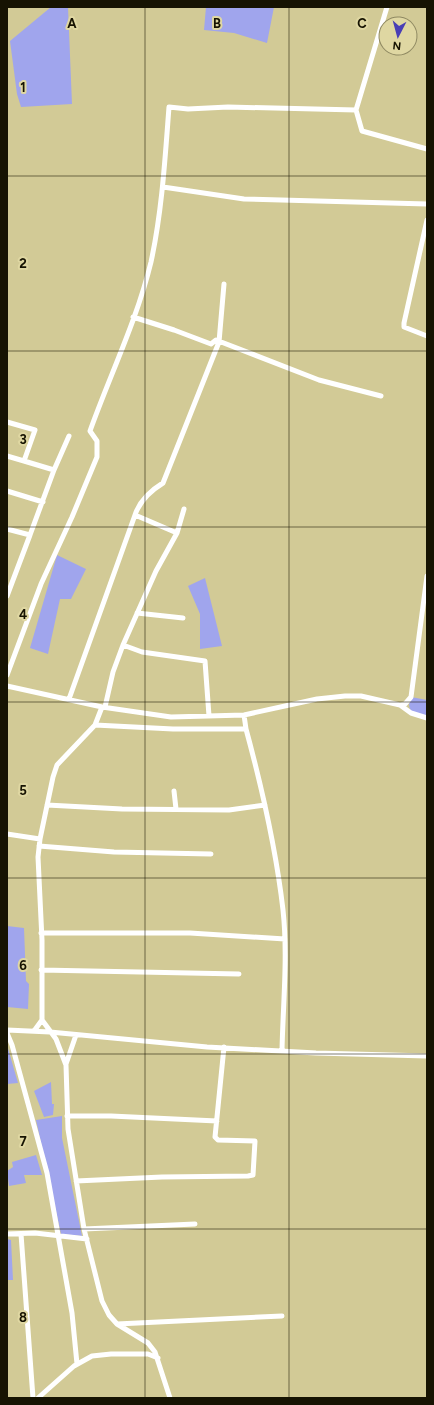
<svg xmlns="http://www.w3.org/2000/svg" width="434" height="1405" viewBox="0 0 434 1405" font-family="Figtree,sans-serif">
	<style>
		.green { fill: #a0a5ed }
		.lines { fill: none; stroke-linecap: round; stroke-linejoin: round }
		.minor { stroke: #fff; stroke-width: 5 }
		.grid { fill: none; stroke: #161302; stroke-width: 1; stroke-opacity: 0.55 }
		.grid-label { font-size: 13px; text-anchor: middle; font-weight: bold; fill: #161302; stroke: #dfd7a2; stroke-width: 4; stroke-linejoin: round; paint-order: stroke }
	</style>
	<rect width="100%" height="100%" fill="#d2ca96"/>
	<path class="green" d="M51,7H68L72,104L21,107L17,94L10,41Z
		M206,7H274L267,43L234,33L204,30Z
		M57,555L86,569L71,599H60L48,654L30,648Z
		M205,578L222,646L200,649V614L188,586Z
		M411,697L427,700V718L411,713L409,705Z
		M7,926L24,928L26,981L29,984L28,1009L7,1007Z
		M7,1045L18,1083L7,1084Z
		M51,1082L52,1104H54L53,1115L44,1117L34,1091Z
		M62,1116V1138L82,1236L61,1234L36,1120Z
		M36,1155L42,1175H24L26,1183L9,1186L7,1171L13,1167L12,1162Z
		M7,1239L11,1240L13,1280H7Z"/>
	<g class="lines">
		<path class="minor" d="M356,110L387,7
			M163,187L244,199L427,204
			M427,220L404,323V327L427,336
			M133,317L174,330L211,344L216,340L319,380L381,396
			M7,422L35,430L24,461L54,470L30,535L7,529
			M7,456L24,461
			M54,470L69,436
			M7,491L43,502
			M135,515C140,500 150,491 163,483L219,342L224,284
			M7,596L30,535
			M137,613L183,618
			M123,645L142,652L205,661L209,716
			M7,675L41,584L72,517L97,457V441L90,431C110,375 137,320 151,262C162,211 165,159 169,107L188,109L228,107L356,110L362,131L427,149
			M7,686L102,707L95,725L57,765L53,777L40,839L38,857L42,940V1020L56,1039L66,1065L68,1129L84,1229L102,1301L109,1315L117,1324L148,1343L155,1352L170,1398
			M69,699L135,515L177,533
			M400,705L405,704L411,697L427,576
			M102,707L171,717L244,715L317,699L345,696H361L400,705L411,713L427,718
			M105,707L113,672L123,645L156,571L177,533L184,509
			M244,715L246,729
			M95,725L173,729H246C262,788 276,849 283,910C288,956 283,1004 282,1050
			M174,791L176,809
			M47,805L122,809L229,810L265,805
			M7,834L40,839
			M39,846L114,852L211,854
			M41,933H190L285,939
			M41,970L239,974
			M7,1030L50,1032L207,1047L316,1053L427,1056
			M34,1031L42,1020
			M7,1033L12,1045L47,1173L72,1313L77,1364
			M66,1064L76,1035
			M67,1116H111L217,1121
			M76,1181L162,1177L248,1176L253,1175L255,1141L218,1140L215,1137L224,1047
			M84,1229L195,1224
			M7,1234L35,1233L87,1239
			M21,1234L33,1398
			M117,1324L282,1316
			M38,1398L74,1366L92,1356L111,1354H148L158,1358"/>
	</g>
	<path class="grid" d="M145,7V1398M289,7V1398M7,176H427M7,351H427M7,527H427M7,702H427M7,878H427M7,1054H427M7,1229H427"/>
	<g class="grid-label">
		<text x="72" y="28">A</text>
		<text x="217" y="28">B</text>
		<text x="362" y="28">C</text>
		<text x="23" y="92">1</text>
		<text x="23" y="268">2</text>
		<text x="23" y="444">3</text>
		<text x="23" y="619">4</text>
		<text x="23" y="795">5</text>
		<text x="23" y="970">6</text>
		<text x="23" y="1146">7</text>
		<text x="23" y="1322">8</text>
	</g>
	<rect width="434" height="1405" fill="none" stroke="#161302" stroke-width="16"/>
	<g transform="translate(398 36) rotate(186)"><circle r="19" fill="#dfd7a2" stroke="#8f8962"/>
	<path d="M0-3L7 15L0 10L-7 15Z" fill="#493eb5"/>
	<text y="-6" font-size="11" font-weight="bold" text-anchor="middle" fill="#161302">N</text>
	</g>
</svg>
